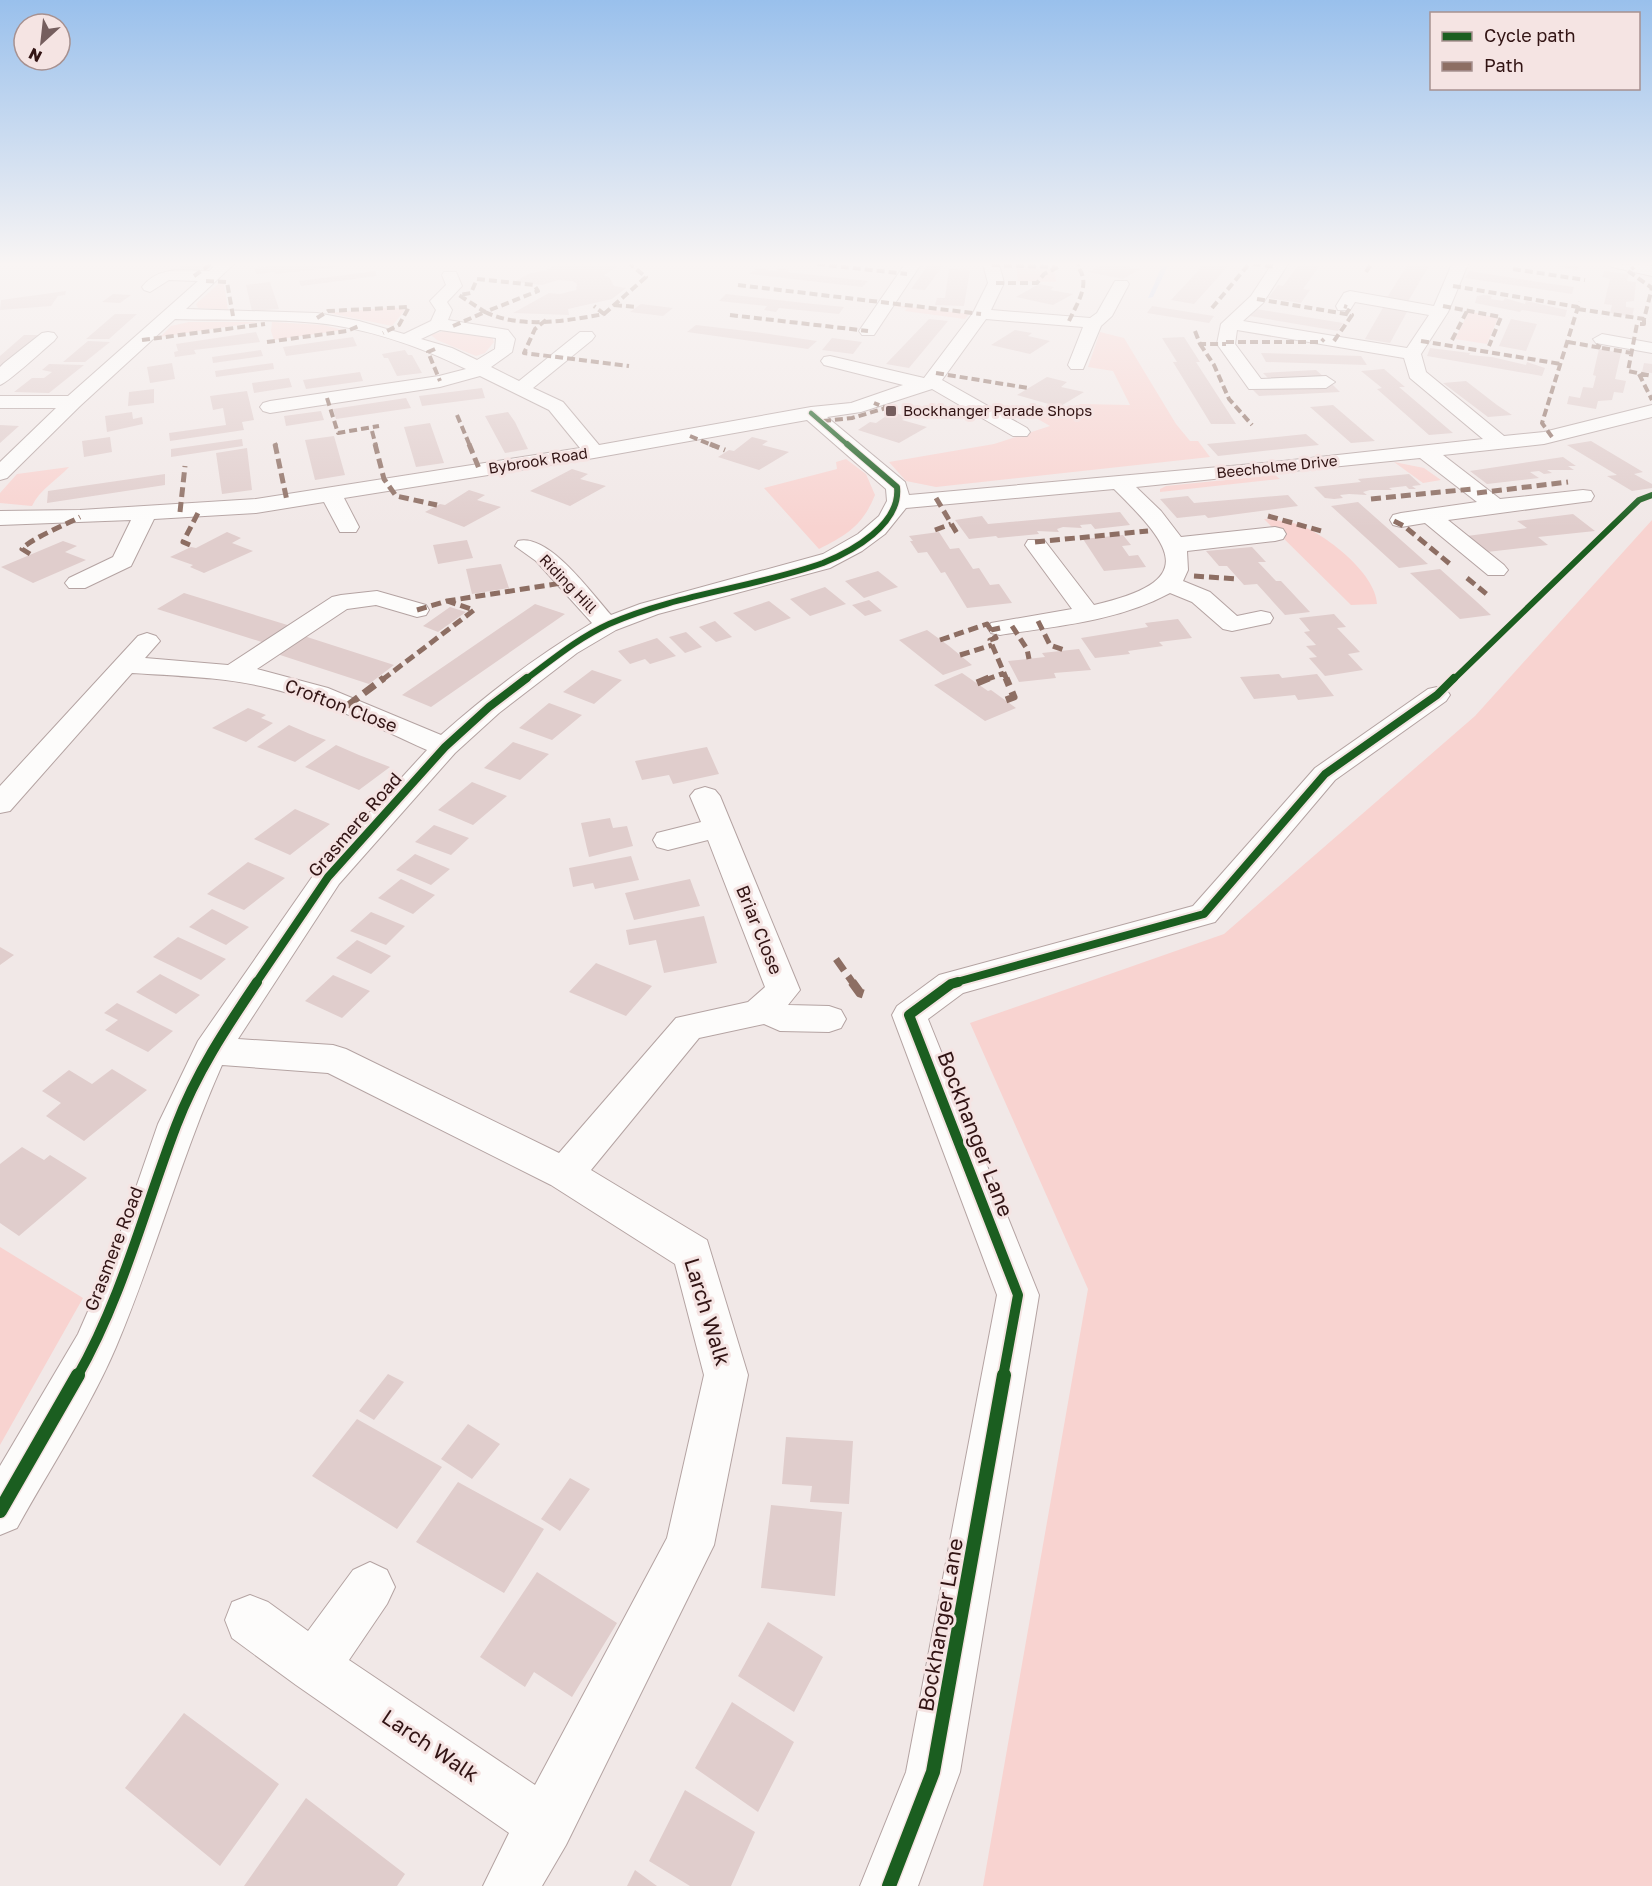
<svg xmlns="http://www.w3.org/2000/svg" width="1652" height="1886" viewBox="0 0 1652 1886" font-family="'Golos Text',sans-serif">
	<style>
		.green { fill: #f8d3d0 }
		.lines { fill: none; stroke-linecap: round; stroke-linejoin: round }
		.stream { fill: #c3d2f2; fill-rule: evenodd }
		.building { fill: #e0cdcc }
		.minor-casing { stroke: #b4a3a2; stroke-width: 2 }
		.minor { fill: #fdfcfb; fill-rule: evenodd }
		.quiet-far3 { stroke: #8d6e63; stroke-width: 4; stroke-dasharray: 8 4; stroke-linecap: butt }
		.quiet-far2 { stroke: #8d6e63; stroke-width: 5; stroke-dasharray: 10 5; stroke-linecap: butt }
		.quiet-far1 { stroke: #8d6e63; stroke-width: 7; stroke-dasharray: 14 7; stroke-linecap: butt }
		.quiet { stroke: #8d6e63; stroke-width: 9; stroke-dasharray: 17 9; stroke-linecap: butt }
		.cycleway-far4-casing { stroke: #f5e4e3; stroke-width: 7 }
		.cycleway-far3-casing { stroke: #f5e4e3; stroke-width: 8 }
		.cycleway-far2-casing { stroke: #f5e4e3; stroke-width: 12 }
		.cycleway-far1-casing { stroke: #f5e4e3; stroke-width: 14 }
		.cycleway-casing { stroke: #f5e4e3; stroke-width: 17 }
		.cycleway-far4 { stroke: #1b5e20; stroke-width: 4.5 }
		.cycleway-far3 { stroke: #1b5e20; stroke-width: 6 }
		.cycleway-far2 { stroke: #1b5e20; stroke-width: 8 }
		.cycleway-far1 { stroke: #1b5e20; stroke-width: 10 }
		.cycleway { stroke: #1b5e20; stroke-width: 14 }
		.poi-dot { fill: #755e5e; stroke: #f5e4e3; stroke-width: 2 }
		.labels { text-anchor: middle; stroke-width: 6; stroke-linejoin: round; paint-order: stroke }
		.far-poi-label { font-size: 15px; fill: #321414; stroke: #f5e4e3; text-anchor: start }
		.far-street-label { font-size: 15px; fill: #321414; stroke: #f5e4e3 }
		.street-label { font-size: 18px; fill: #321414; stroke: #f5e4e3 }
		.near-street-label { font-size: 21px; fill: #321414; stroke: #f5e4e3 }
	</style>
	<rect width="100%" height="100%" fill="#f1e8e7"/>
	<path class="green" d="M1016,267H1054L1056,282L1018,281Z
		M218,284H224L228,310L198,308L196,304Z
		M893,305L969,314L965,319L905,311L907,308L892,306Z
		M394,307L405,310L392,326L329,313Z
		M1473,312L1498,318L1487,344L1455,339L1468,313Z
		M189,322H259L160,337L171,326Z
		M272,322L323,325L344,330L274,340L271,331Z
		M446,330L492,337L494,342L485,353L476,356L437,340L431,335Z
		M1100,332L1124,338L1176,424L1190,441H1198L1210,457L936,487L906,481L889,462L994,444L1050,426L1036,418L1063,413L1080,404L1130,405L1113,371L1088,367Z
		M846,459L866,474L875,495C863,525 847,535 819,549L764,488L837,469L836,462Z
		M1394,462L1424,468L1441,480L1423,483Z
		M69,467C56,481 40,489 32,506L0,503V493L17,474Z
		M1275,475L1280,479L1160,492V489L1166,486Z
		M1264,519C1275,520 1286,521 1297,524C1324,533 1376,573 1377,604L1351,605Z
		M1652,520V1886H983L1088,1289L970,1023L1224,934L1475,716Z
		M0,1247L83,1298L0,1445Z"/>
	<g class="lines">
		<path class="stream" d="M1163,264H1169L1153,297L1148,298Z"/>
	</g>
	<path class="building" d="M184,264H206L198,270L179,269Z
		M292,264H335L337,267L275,274L274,272L257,274L254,268Z
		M555,264H622L604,275L609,277L614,286L626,288L612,299L568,309L569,315L513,313L549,293L560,294L576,290L577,284L573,281L558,280L542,285L514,282L530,273L545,271Z
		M929,264H944L925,290L911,289Z
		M1105,264H1121L1119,265L1140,269L1123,279L1088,272Z
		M1204,264H1230L1194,304L1171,300Z
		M1299,264H1321L1303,289L1310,290L1301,303L1268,298L1278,285L1283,286Z
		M1408,264H1430L1406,305L1381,300L1384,296H1388Z
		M1544,264H1576L1579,265L1577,270Z
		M757,268L776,271L779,268L790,270L787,272L868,281L862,287L749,274Z
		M949,269L970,270L964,306L935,305L937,298H945Z
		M375,271L377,276L301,286L299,281Z
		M1469,271L1538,282L1574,287L1572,294L1465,278Z
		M1604,271L1629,274L1627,281L1636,282L1634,301L1626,302V307L1634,308L1632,317L1610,313L1612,305L1604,304L1610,279L1602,277Z
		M270,282L279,309L252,311L246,285Z
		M1039,284L1054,287L1050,290L1073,294L1053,305L1016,297Z
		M66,291L65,295L58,296L51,306L0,310L1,300Z
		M113,294L131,295L120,303L102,302Z
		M726,294L804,303L844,307L839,314L779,308L776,312L764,310L767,306L719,301Z
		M1484,295L1492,296L1491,299L1503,301L1505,298L1525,304L1526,301L1567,310L1565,317L1522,310L1520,312L1475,303L1477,296Z
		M641,304L673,308L663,316L630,312Z
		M1152,306L1195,313L1214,316L1209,323L1147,313Z
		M1384,306L1408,310L1390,343L1365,339Z
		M1256,309L1343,323L1338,331L1250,316Z
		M115,314H137L109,339H86Z
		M929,319L948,321L909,368L886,364Z
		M1511,319L1537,324L1526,351L1499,346Z
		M696,325L755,332L817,341L808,349L687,332Z
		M1015,330L1032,333L1028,336L1050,341L1030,354L991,345Z
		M256,332L260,342L194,350L196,354L175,357L174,352L178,351L176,344Z
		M24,335H40L4,367H0V356Z
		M353,337L357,346L286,356L283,347Z
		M1184,337L1200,362H1196L1236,424H1211L1173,362H1177L1162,338Z
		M832,338L862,342L853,354L822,350Z
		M88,341L110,342L85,362H63Z
		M1430,348L1470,353L1469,355L1492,357L1526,365L1527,362L1545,368L1542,376L1427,356Z
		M1599,349L1621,353L1615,379L1626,381L1623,393L1614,392L1612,400L1598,401L1596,409L1567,404L1569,396L1580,398L1583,387L1593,388L1596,376L1593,375Z
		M261,350L263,356L213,363L212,357Z
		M405,350L408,355H412L422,373L397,376L388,358H384L382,354Z
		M1261,353L1361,356L1367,365L1266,362Z
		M172,363L175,379L150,383L147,367Z
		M273,363L274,369L216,377L215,371Z
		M1644,363L1652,364V373L1642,372Z
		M49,364L84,365L49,393L14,392L32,378H44L52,372L42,370Z
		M1384,369L1405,387H1399L1453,433L1429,435L1377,389L1382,388L1361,371Z
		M1316,370L1324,377L1270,380L1263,373Z
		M360,372L363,381L306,389L303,380Z
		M1047,377L1067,382L1061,387L1084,392L1059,407L1017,395Z
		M289,378L292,387L254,393L252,383Z
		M1466,381L1497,405L1512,415L1488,417L1443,383Z
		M1333,385L1340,392L1259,396L1253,390Z
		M482,388L485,398L422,406L419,396Z
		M154,389V403L128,406L129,392Z
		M247,391L254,420L242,422L244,430L170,441L169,433L226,425L223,408L213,410L210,396Z
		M406,398L411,408L336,419L333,409Z
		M1333,405L1375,441L1351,443L1310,407Z
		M321,411L324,420L286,426L284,416Z
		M132,412L133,419L142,417L143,424L107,432L105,416Z
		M508,412L515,422L528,449L505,453L485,416Z
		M892,412L908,417L902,420L927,427L899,443L858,430L870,422L876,423Z
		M430,423L444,463L416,467L404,427Z
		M0,425L19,426L0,443Z
		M1306,434L1319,445L1218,456L1207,444Z
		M334,436L345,475L315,480L305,440Z
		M110,437L112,452L84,457L82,441Z
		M752,437L768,441L762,445L789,452L759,470L718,457L729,450L734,451Z
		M242,439L243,446L171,457V449Z
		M1591,441L1643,472L1634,474L1652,484V488L1632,491L1607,476L1617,475L1567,445Z
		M247,448L252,490L222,494L216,453Z
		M1563,457L1576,466H1568L1574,470H1547L1552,473L1544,474L1539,471L1530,472L1539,478L1487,484L1470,471Z
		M572,469L588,474L580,479L606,486L570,506L530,491Z
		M165,474V485L47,503L48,491Z
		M1409,474L1421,485L1412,486L1416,489H1409L1406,486L1389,488L1392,490H1370L1363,492L1367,495L1349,494L1340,495L1343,498L1334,499L1325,498L1314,487L1361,482L1358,479Z
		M469,490L485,495L477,500L501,507L464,527L425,512L440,504L445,505Z
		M1288,495L1298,506L1208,518L1205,515L1177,518L1160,499L1188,496L1194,503Z
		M1358,502L1428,564L1399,568L1331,506Z
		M1120,512L1130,525L1095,529L1091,524L1080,525L1082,528L1063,527L1057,529L1059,532L1037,531L1039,534L998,538L996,536L969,539L955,520L982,516L988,524Z
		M1573,514L1595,531L1538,537L1548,545L1487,552L1467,536L1527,528L1517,521Z
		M227,532L241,538L232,543L253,551L204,573L190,567L193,565L170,557L191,547L196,548Z
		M939,532L950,549L959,548L973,569L979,568L990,585L999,584L1012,603L967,608L945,572L941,573L927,552L918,553L910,541H913L909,536Z
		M1123,535L1131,545L1122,546L1129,556L1138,555L1146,567L1104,571L1083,539Z
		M467,540L473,558L438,564L433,545Z
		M63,541L77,546L65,552L86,560L33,583L1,567Z
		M1252,547L1266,562H1258L1276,581H1281L1310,612L1285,615L1257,584L1244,585L1227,566H1219L1206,551Z
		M501,564L509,588L472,594L466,569Z
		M1440,569L1477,602L1491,615L1460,619L1410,573Z
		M878,571L898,587L864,598L845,581Z
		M825,587L846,604L810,616L790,599Z
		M184,593L294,627L268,644L157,609Z
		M869,600L882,611L865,616L852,605Z
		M769,601L791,618L755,631L733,613Z
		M535,604L565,614L431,707L402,695Z
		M450,607L466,612L438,632L423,626Z
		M1334,614L1346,627L1337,628L1360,652L1348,654L1363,670L1325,676L1309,658L1317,657L1306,646L1316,645L1304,632L1310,631L1299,618Z
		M1178,619L1192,638L1159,642L1163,646L1128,651L1130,654L1095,658L1081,638L1148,627L1145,623Z
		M715,621L732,637L716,642L699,627Z
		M927,630L949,646L972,665L943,675L899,640Z
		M686,632L702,647L685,653L669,637Z
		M304,636L394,665L369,684L277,654Z
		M657,638L676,656L650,664L645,659L630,664L618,651Z
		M1079,649L1091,670L1054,673L1056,678L1019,682L1008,661L1045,657L1042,653Z
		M592,670L622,680L594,704L563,692Z
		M962,673L988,691L991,690L1016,708L985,721L934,685Z
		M1279,674L1282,678L1317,674L1334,696L1298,700L1295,695L1254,699L1240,677Z
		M549,703L582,715L552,740L519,728Z
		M248,708L266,715L261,718L273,723L246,742L212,728Z
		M289,725L310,734L326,740L295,762L257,747Z
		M513,742L549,754L520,780L484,768Z
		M336,745L359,755L390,767L359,790L305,767Z
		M707,747L719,774L673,784L669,775L642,780L635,761Z
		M472,782L507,796L473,825L438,810Z
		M295,809L330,824L290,855L254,839Z
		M610,818L613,828L627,826L633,846L589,857L581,823Z
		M434,825L469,838L451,855L415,842Z
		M415,854L450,869L431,885L396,870Z
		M631,856L639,880L595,889L593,883L573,887L569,868Z
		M248,862L285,878L244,910L207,894Z
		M401,879L435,895L413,914L378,898Z
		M690,879L700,906L634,920L625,893Z
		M212,909L249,927L226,945L189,927Z
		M371,912L405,926L386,945L350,931Z
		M704,916L717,963L664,973L656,940L629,945L626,930Z
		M178,937L226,959L201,980L153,957Z
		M357,940L391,956L371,974L336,958Z
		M0,947L14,955L0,965Z
		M596,963L652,986L626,1016L569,992Z
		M160,974L200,995L176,1014L136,992Z
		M333,975L370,991L342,1018L305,1001Z
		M117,1003L173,1031L148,1052L105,1030L118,1020L104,1013Z
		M112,1069L147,1090L84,1141L46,1116L61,1103L42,1091L69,1070L92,1084Z
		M22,1147L44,1160L50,1155L87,1178L19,1236L0,1223V1164Z
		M388,1374L404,1382L374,1420L359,1411Z
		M357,1419L442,1467L397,1529L312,1476Z
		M468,1424L500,1444L472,1479L441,1459Z
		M786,1437L853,1441L849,1504L810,1502L812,1486L782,1484Z
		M570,1478L590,1489L560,1531L541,1519Z
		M458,1482L544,1529L504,1593L416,1542Z
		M771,1505L842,1512L835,1596L761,1588Z
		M537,1572L617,1623L572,1697L534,1672L525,1687L480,1657Z
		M768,1622L823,1657L794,1712L738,1676Z
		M732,1702L794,1742L758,1812L695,1768Z
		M184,1713L279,1784L220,1866L125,1788Z
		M685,1790L755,1832L731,1886H690L649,1861Z
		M306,1798L405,1874L397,1886H244Z
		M635,1870L657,1886H627Z"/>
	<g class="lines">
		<g class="minor-casing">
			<path id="minor" d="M217,264H234L186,309L317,313L359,321L404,334L431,321L436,310L430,301L446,285L442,275L444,272H456L462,286L447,302L452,310L448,320L508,330L515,339L512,352L491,367L519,381L580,332H592L595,336L592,340L533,388L563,402L599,445L811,407L851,403L903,385L824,365L821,361L824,357L830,356L924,378L973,313L988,283L983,264H999L1004,283L991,310L1090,318L1097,313L1115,281H1127L1129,284L1112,316L1101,326L1083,369H1071L1068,365L1083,327L986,319L942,380L1027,428L1030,432L1027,436H1013L932,389L861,412L827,417L905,482L909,495L1274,462L1483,439L1410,378L1404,358L1237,330L1235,344L1261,379L1326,376L1335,382L1326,388L1249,389L1217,344L1221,324L1251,296L1272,264H1288L1263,303L1243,321L1407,348L1429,315L1355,302L1350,310H1338L1336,306L1344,293L1350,291L1434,306L1452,264H1468L1448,312L1421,354L1426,372L1504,436L1544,432L1652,405V417L1544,444L1443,455L1500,499L1583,490L1591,491L1594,496L1591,501L1583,502L1448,520L1504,565L1508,570L1504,575H1488L1425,523L1401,527L1393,525L1390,520L1393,515L1401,513L1477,502L1420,458L1136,487L1161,511L1181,537L1275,527L1283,529L1286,534L1283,539L1275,541L1187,551L1188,570L1183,581L1210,592L1237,616L1261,611L1270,613L1273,618L1270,623L1232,631L1223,629L1192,602L1170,593C1118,621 1058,626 1000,635L991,633L988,628L991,623L1072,609L1025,545L1028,540H1044L1094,605C1198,581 1175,549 1114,489L906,508L885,534L862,551L830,568L658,614L616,630L577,653L499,713L455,753L339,884L238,1039L333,1045L346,1049L559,1153L676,1018L748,1002L765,987L708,840L668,850L657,847L653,840L657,833L701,822L690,796L695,790L705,787L715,790L720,796L800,990L788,1005L829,1006L841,1010L846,1019L841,1028L829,1032L780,1031L764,1024L699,1038L591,1170L707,1240L748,1375L714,1545L566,1845L542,1886H483L509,1833L296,1685L232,1638L225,1620L232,1602L250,1595L268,1602L308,1631L353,1570L370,1562L387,1570L395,1587L387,1604L349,1660L535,1785L667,1538L704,1375L675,1264L551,1185L328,1073L222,1065C181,1157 155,1255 116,1347C90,1408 49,1470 17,1528L0,1535V1466L78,1334L113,1254L158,1124L198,1041L317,870L427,750C376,727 324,701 269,688C224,677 178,676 132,673L10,811L0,813V786L138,636L147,633L156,636L160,641L145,658L228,665L332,597L341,595L377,591L426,605L429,610L426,615L417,617L376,605L347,609L257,669L328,688L441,735C488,693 538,655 592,623L536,561L515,546L518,541C549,533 592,594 611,615L640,604L823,554L858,534L879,516L887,501L886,489L807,420L594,458L344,498L359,527L356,532H340L324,502L256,513L154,519L131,566L85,588H69L65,583L69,578L113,557L131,520L0,525V511L80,510L256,499L580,448L549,410L480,376L440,387L270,413L263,411L260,407L263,403L270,401L439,376L466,369C421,347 367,328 317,323C270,318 222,321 175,319L80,406L7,478L0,480V462L56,408H0V396H68L198,281L169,280L150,292L144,290L142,287C159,265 184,271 209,271ZM440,330L496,338L495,349L477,360L452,348L421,339Z
				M905,264H921L874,335H862L859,331Z
				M1610,264L1652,266V276L1612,267Z
				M48,332L54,333L57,337L54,341C44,349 9,382 0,385V367L4,363L42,333Z
				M1602,334L1652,343V353L1596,343L1593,339Z
				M1437,687L1446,689L1450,695L1446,701L1335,780L1215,922L963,993L928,1019L1039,1295L960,1772L918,1886H860L906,1772L997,1295L892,1015L897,1006L939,975L1193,906L1315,768L1428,689Z"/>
		</g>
		<use href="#minor" class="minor"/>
		<path class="quiet-far3" d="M817,264L907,274
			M1253,264L1277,267
			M992,265L1055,267
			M1513,269L1585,280
			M1366,272L1371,264
			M194,276L211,264
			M477,279L534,285L538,291L485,312L459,295L471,293Z
			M206,281L227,282L233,316
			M996,283H1037L1044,274L1058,267
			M738,285L981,314
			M1453,286L1578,307L1580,302
			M1257,299L1346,314
			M614,305L636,307
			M1443,306L1501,317L1489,346
			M1212,308L1249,264
			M1578,309L1644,319L1652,288L1628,271L1634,267
			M485,312C521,329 566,321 604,314L594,306
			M604,314L646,277L630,264
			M730,315L868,331
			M317,318L328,311L409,307L399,325L383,333
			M546,320L535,329L524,353L629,366
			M1644,320V324H1637L1628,371L1652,376
			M1069,321C1077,303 1092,283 1077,266L1079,264
			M453,326L485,312
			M1195,331L1200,344H1226
			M142,340L265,324
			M1452,340L1467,311
			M1334,341L1352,315L1346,314L1350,308L1344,306
			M1421,341L1561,364
			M267,342L347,331L359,326
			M1226,342H1321L1324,339
			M1568,342L1602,348L1596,345
			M1200,344L1214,365L1229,399L1252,425
			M1602,348L1632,353
			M435,349L428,352L440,381
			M936,373L1028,388
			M1639,374L1652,400
			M327,398L338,433L379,426
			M457,415L470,446
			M823,421L852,418L886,408L874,403
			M372,431L376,446
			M690,436L714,446
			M1552,437L1542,423L1578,307
			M275,443L276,446"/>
		<path class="quiet-far2" d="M275,444L287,501
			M375,444L384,479L396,496L437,505
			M469,444L480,471
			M710,444L725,450
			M1477,493L1568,482
			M936,498L958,535
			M1371,499L1472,489
			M180,512L185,466
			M1268,516L1325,532
			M1394,521L1404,526L1450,564
			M935,530L951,524
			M1035,542L1148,531
			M190,545L183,542L199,511
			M30,554L22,549C30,539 65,525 80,517
			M1194,576L1238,579
			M1467,578L1489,596
			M417,610L447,601L568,582
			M1038,621L1050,645L1064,650
			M1012,626L1027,649L1029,659
			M1000,628L991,630L996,638L990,640L1007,680
			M940,640L987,624L991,630
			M960,655L992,645
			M382,680L474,610L447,601
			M985,680L1004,673"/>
		<path class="quiet-far1" d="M977,683L989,678
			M1006,700L1014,697L1006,678
			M347,706L384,678
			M836,959L853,983"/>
		<path class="quiet" d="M852,982L860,993L869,996"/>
		<g class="cycleway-far4-casing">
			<path id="cycleway-far4" d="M811,413L849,446"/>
		</g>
		<g class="cycleway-far3-casing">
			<path id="cycleway-far3" d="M525,680C552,660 578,638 609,624C677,594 753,588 823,563C853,551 901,524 897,487L847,444
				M1453,680L1639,500L1652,495"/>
		</g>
		<g class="cycleway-far2-casing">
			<path id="cycleway-far2" d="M256,983L328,877L445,747L489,707L527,678
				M953,983L1204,914L1325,774L1437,695L1454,678"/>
		</g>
		<g class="cycleway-far1-casing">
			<path id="cycleway-far1" d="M958,982L951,984L909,1015L1018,1295L1003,1377
				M77,1377C122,1298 144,1210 176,1126C196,1073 226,1028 257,982"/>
		</g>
		<g class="cycleway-casing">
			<path id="cycleway" d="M0,1511L78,1375
				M889,1886L933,1772L1004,1375"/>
		</g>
		<use href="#cycleway-far4" class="cycleway-far4"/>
		<use href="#cycleway-far3" class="cycleway-far3"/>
		<use href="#cycleway-far2" class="cycleway-far2"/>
		<use href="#cycleway-far1" class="cycleway-far1"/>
		<use href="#cycleway" class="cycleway"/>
	</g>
	<linearGradient id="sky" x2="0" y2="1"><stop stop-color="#99c0ec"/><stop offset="0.5" stop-color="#f9f5f4"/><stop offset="1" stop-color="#f9f5f4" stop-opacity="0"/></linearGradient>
	<rect width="1652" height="528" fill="url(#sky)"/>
	<rect class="poi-dot" x="885" y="405" width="12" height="12" rx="3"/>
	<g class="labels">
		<g class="far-poi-label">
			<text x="903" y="416">Bockhanger Parade Shops</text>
		</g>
		<g class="far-street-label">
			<text transform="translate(538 461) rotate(-9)" y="5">Bybrook Road</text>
			<text transform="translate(1277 467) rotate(-6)" y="5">Beecholme Drive</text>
			<text transform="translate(568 584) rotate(46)" y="5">Riding Hill</text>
		</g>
		<g class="street-label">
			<text transform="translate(341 706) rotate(21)" y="6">Crofton Close</text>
			<text transform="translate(355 825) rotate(-49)" y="6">Grasmere Road</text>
			<text transform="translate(759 930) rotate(68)" y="6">Briar Close</text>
			<text transform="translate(114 1249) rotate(-69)" y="6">Grasmere Road</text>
		</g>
		<g class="near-street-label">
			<text transform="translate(975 1134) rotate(69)" y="7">Bockhanger Lane</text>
			<text transform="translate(707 1312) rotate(73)" y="7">Larch Walk</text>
			<text transform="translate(941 1625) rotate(-80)" y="7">Bockhanger Lane</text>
			<text transform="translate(430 1746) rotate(34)" y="7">Larch Walk</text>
		</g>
	</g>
	<rect x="1430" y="12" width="210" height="78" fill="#f5e4e3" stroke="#a79190" stroke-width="1.5"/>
	<rect x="1442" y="32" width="30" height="9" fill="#1b5e20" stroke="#a79190" stroke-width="1.5"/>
	<text x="1484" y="42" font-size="18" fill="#321414">Cycle path</text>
	<rect x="1442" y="62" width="30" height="9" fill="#8d6e63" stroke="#a79190" stroke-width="1.5"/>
	<text x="1484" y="72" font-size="18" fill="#321414">Path</text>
	<g transform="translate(42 42) rotate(207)"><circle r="28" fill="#f5e4e3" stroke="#a79190" stroke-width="1.5"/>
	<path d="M0-4.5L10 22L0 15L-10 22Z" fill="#755e5e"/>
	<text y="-9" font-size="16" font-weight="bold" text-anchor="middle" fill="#321414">N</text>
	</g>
</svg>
